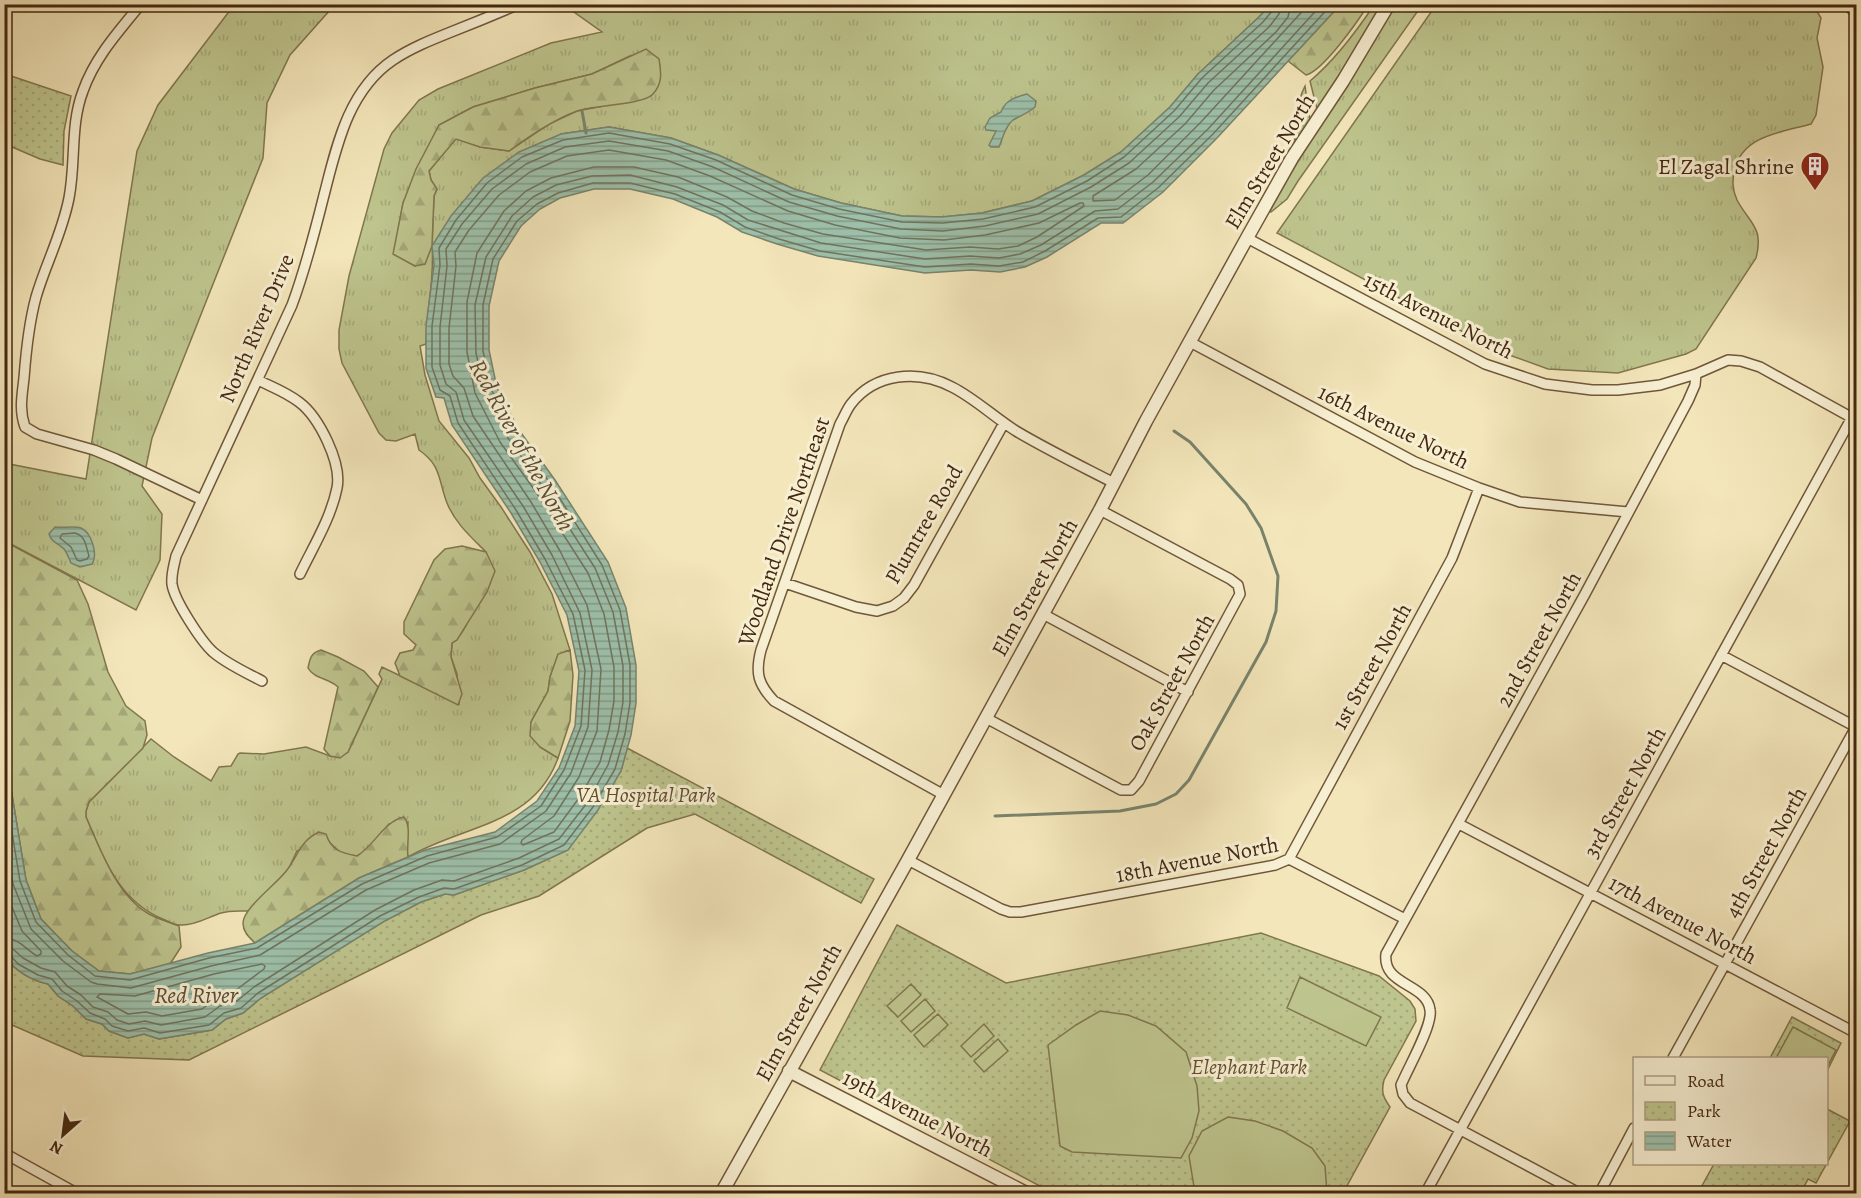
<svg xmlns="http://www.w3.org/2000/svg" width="1861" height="1198" viewBox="0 0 1861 1198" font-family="Alegreya,serif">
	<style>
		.grass { fill: url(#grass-tufts); stroke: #81764e; stroke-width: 1.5; fill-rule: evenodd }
		.forest { fill: url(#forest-firs); stroke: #81764e; stroke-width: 1.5 }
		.park { fill: url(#park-dots); stroke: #81764e; stroke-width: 1.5 }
		.garden { fill: #bec48d; stroke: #81764e; stroke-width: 1.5 }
		.water { fill: url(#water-rules); stroke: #79836c; stroke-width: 1.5 }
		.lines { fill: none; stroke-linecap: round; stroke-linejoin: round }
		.shore { stroke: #70745d; stroke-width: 1.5 }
		.stream { stroke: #79836c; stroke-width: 3 }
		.minor-casing { stroke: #70573a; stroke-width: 12 }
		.tertiary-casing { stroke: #70573a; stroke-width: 15 }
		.minor { stroke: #f7efd2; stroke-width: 9 }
		.tertiary { stroke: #f7efd2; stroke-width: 12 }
		.labels { text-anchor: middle; stroke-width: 6; stroke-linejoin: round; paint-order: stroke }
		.street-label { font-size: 22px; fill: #442710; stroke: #f7efd2 }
		.poi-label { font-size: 22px; fill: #442710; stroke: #f7efd2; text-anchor: end }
		.park-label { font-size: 22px; font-style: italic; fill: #624e2f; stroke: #f7efd2 }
		.water-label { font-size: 24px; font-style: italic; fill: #5a4d36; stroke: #f7efd2 }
	</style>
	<defs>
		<pattern id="grass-tufts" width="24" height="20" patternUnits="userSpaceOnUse" patternTransform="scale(1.5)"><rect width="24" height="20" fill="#bec48d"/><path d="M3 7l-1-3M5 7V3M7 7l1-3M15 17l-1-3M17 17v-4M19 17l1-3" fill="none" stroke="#a4a879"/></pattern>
		<pattern id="forest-firs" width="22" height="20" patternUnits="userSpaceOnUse" patternTransform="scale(1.5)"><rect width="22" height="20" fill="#bec48d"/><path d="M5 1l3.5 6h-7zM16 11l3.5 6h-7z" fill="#a4a879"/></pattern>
		<pattern id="park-dots" width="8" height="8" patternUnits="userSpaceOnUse" patternTransform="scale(1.5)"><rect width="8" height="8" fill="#bec48d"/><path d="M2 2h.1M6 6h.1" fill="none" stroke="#a4a879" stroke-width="1.8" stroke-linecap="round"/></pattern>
		<pattern id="water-rules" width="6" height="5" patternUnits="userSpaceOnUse" patternTransform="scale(1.5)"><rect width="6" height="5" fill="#9dc0aa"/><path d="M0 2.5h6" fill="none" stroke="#829c89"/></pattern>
	</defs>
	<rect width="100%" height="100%" fill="#f3e6ba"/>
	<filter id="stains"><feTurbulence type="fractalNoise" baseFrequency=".00333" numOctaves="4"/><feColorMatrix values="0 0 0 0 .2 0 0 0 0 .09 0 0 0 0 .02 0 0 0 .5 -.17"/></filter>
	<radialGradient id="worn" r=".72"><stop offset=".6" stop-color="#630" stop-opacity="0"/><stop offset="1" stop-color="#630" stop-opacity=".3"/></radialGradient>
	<path class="grass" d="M234,5H342L331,9L290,55L267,103L263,158L152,438L142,486L162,514L160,560L136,610L5,541L4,463L86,479L137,151L158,105Z
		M564,5H1270L1259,17L1198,74L1170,107L1121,152L1084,175L1032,201L982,213L942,217L902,216L841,203L794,189L718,155L671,138L609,127L561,134L432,246C435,279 426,311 426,344L420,346L425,375L439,421L469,458L480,478L501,507L530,552L552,594L570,650L558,655L550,677L548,691L531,722L540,747L558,758C534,826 462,825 408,857L406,848L408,822L389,824L366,851L357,856L342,854L329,842L297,851L288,870L249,911C240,911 230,910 221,913C208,917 197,925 182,925C176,926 170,922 165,920C119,902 104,859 86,817V811L89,802L151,739L174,757L211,781L219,767L231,766L238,754L240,753L264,754L306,747L330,756L348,752L382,679L379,674L382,667L459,704L457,674L451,657L452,643C474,628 480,577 486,552C471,537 455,523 447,503C438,480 442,466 419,450L415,434L396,441L386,440L379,433L342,363L339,349V330L349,276L384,149L392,133L419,100L438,89L551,43L602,32ZM630,56L603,106L577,111L549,124L509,151L480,147L456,138L429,171L431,180L437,189L434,196L432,246L415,266L394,254L403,203L439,125L473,107L535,88L592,74Z
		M1374,5H1381L1338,78L1317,109L1310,81C1335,60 1356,32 1374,5Z
		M1393,5H1422L1298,181L1287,199L1271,212L1270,209C1309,140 1353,74 1393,5Z
		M1813,5L1821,18L1817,38L1823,67L1816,115L1811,124C1783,132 1744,135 1735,168C1732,180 1732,189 1737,200C1750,224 1764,227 1756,258L1696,349L1686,354L1618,373L1548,369L1501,352L1277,233L1436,5Z
		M1305,86L1310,120L1254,215C1264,189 1284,167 1294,141C1301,122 1295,104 1305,86Z"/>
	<path class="forest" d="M1340,5H1368C1358,21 1323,71 1306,75L1288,61Z
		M646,49L659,59C661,72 663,83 653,94C643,105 594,105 577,111C553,120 530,136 509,151L480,147L456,139L429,171L431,180L437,189L434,196L432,246L425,264L415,266L393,254L403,203L416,169L439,125L473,107L535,88L592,74Z
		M4,541L77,580L88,604L108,672L126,706L145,721L147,735L143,748L89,802L86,811V817C100,849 117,896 149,914C158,919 169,922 179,926L181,947L170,964L130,974L99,971L72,951L41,919L26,880L5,752Z
		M462,546L486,552L495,571L487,592L457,640L452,643L451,657L462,694L458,705L400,676L395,663L400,653L413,650L416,645L404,634V622L434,560L445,549Z
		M321,650L338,657L364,671L378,687L348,752L340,758L330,756L324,749L338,687C329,678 314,679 308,668C310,658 311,653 321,650Z
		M570,650L573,675L570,721L558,758L540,747L530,736L531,722L548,691L550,677L558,654Z
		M404,817C412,827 406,845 408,857L359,878L255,943C249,937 243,932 243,923C243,908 278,883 287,870C299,854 300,841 319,832L326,834C331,850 341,853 357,856C374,846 384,821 404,817Z"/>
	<path class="park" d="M5,74L71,96L64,131L63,165L40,159L5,144Z
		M627,748L874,879L861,903L695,814L647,828L539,896L481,915L189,1060L83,1056L5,1022L4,957C16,971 30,980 48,984L58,996L73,1006L86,1019L102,1024L109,1031L128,1038L144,1034L159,1039L212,1030L226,1019L243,1013L261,998L382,922L421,902L445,894L454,895L524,870L568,850L621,771Z
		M897,925L1006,983L1261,933L1379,976L1410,1001L1415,1009L1416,1021L1384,1080C1381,1092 1383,1097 1390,1107L1343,1193H1053L820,1070Z
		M1792,1017L1841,1043L1827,1071L1826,1058H1770Z
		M1827,1109L1850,1121L1816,1183L1808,1179L1801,1193H1698L1714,1164H1826Z"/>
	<path class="garden" d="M1300,977L1381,1017L1366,1046L1287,1008Z
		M911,984L921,995L898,1017L887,1006Z
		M925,999L935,1011L911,1032L901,1021Z
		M1100,1011L1128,1015L1156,1026L1186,1052L1197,1086L1199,1111L1192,1138L1181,1158L1072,1152L1060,1146L1048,1045L1076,1025Z
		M938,1014L948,1025L924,1047L914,1035Z
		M984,1024L994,1036L971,1057L961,1046Z
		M1793,1027L1836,1050L1827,1067L1826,1058H1776Z
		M998,1039L1008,1051L984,1072L974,1061Z
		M1228,1117L1255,1121L1283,1131L1312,1148L1325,1166L1327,1193H1195L1189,1156L1202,1131Z"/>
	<path class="water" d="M1270,5H1340L1217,138L1163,192L1123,223H1101L1047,257L1025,267L1000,272L971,270L925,273L818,256L777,244L742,232L717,217L673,199L630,189H594L560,198L540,209L521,226L499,261L489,306V350L497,388L519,430L555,480L608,562L626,608L636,665V703L631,735L621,771L598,810L568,850L524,870L454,895L445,894L421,902L383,922L261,998L243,1013L226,1019L212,1030L159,1039L144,1034L128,1038L109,1031L102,1024L86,1019L73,1006L58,996L48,984C30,980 16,971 5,957V752L26,880L41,919L72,951L99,971L130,974L208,953L255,943L359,878L425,850L495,832L537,801L559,768L575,726L579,671L567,615L540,562L511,513L452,425L444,398L436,397L426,368V326L434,265L432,246L451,216L483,178L519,152L561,134L609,127L671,138L718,155L794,189L841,203L902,216L942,217L982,213L1032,201L1084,175L1121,152L1170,107L1198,74L1259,17Z
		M1027,94L1036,101L1035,107C1028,113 1020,116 1013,120C1005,126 1003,138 999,147H991L989,145L996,131L986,130L985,127L990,118L1001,112C1005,100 1016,97 1027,94Z
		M55,527C63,528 75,526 81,528C92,533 98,555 92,564L80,567L71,563C69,558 67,553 64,549C57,542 52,543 49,534Z"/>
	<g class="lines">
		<path class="shore" d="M1291,4L1288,17L1276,32L1214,90L1185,124L1136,169L1093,196V201L1115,200L1148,175L1201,122L1309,4
			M609,150L666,160L710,176L788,211L835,225L900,238L944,240L985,235L1039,223L1080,203H1083L1084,206L1037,237L1018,246L998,249L970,247L926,250L823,234L784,223L752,211L727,197L678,177L634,167H594L551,178L526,191L504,211L477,253L467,302V352L475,393L500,442L536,492L588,573L604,614L614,667V701L609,730L600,762L579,798L554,832L523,845L521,843L522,840L554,816L579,777L597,731L601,669L587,605L560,551L531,502L473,416L464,388L453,376L449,364V328L456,266L455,252L469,230L499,195L530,172L567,156Z
			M75,533C86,536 86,547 89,556L87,559L80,561L77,560L71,547L60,538L62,534Z
			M4,784L20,881L36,922L68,955L95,976L130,980L209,958L257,948L362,884L427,856L497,837L541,806L564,770L581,726L585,670L573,614L545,559L516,510L458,423L450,396L440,390L432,367V326L440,265L439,248L456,220L487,183L522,157L563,140L609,133L670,144L716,160L792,195L839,209L902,222L943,223L983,219L1035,207L1087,181L1124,157L1174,111L1202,78L1263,22L1273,10L1274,4
			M4,833L13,884L31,929L63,961L91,982L97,984L131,988L211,966L260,955L366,890L429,863L500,844L546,811L571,773L588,727L592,670L580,613L552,555L523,506L464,420L456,392L446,384L440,365V327L447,266L446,249L462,224L492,189L526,164L565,147L609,141L668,151L713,167L789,202L837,216L901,229L943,231L985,226L1038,214L1091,187L1129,163L1179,117L1208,83L1269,27L1279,14L1282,4
			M4,888L22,931L41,951V954L37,956C25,949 19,938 4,938
			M4,947L13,949L23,958L41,968L55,972L67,986L81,995L93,1007L108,1012L117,1020L129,1024L145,1021L161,1025L205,1017L220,1006L237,1001L254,987L375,910L414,890L442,880L454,881L519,858L559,839L587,803L608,765L618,732L623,702V666L613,612L595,568L543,487L508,438L485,395L476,353L475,305L486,257L512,216L533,197L556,185L592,176L630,175L677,187L723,205L748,220L821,243L925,259L970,256L999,258L1020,254L1041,245L1095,211L1118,209L1153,182L1208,129L1322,4
			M4,954L10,955L18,964L38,975L52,979L62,991L77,1001L90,1013L105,1019L112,1026L128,1031L144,1028L160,1033L209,1025L224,1013L241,1008L258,993L380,916L419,897L444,888L454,889L522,865L564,845L593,807L615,769L625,734L630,703V665L620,610L602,565L550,483L514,434L491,389L483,351V305L493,259L517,221L537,204L558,193L593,183H630L675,194L720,212L745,227L779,239L820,251L925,267L971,264L999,266L1023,262L1045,251L1098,218L1121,217L1158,188L1213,134L1332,4
			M262,964L265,966L264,969L232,993L217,998L202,1009L162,1016L146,1012L128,1014L97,997L100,994L135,996L214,974Z"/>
		<path class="stream" d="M582,111L586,133
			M995,816L1120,811L1156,804L1176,794L1189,780L1266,642L1276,611L1278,576L1261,528L1246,504L1190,442L1174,431"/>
		<g class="minor-casing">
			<path id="minor" d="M141,4C119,31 95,57 83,91C70,125 76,162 69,198C62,234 46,263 36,297C29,323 26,351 24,378C22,396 19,410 25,427L37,434L94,450L116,459L202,500
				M1846,4L1856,13
				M1247,238L1485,364L1545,384L1592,390H1618L1660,385L1696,374L1728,360L1741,361L1760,367L1856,420
				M1190,342L1415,462L1479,488L1520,502L1628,512
				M258,380C272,387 286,392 299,402C319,417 342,463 337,488C331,518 313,547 300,574
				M785,583L856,607L877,611L893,606L904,598L914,585L1004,423
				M1043,614L1188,692
				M1721,655L1856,727
				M262,681C245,672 227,664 213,652C201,641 174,600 172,584C171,574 174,566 176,556L292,305C305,270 314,235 323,199C336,149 347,91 393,60C411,48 431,40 451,32C474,23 496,14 519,4
				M986,718L1121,790H1131L1139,781L1240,594L1238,585L1230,579L1100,510
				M944,795L774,701C758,684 755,673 761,650L840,424C844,417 847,409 851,404C875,373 918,369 952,387C974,398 994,417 1016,431C1048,450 1081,466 1114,483
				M1459,824L1856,1033
				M1289,859L1452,558L1479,488
				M1289,859L1405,919
				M908,860L1001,909L1010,912H1021L1275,865L1289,859
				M1673,1058L1856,727
				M4,1153L78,1194
				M1425,1194L1856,410
				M1581,1194L1410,1103L1403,1094L1401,1085C1408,1068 1433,1025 1430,1010C1427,983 1382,986 1386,954L1585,594L1688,401L1695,385L1696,374
				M1599,1194L1634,1128"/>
		</g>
		<g class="tertiary-casing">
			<path id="tertiary" d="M789,1071L1028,1194
				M721,1194L908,860L1100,510L1146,421L1247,238L1292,158L1343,81L1389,4"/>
		</g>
		<use href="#minor" class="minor"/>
		<use href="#tertiary" class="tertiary"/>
	</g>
	<defs>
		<g id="building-pin" transform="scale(1.5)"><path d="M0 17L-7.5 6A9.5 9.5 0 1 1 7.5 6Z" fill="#8f2418" stroke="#f7efd2"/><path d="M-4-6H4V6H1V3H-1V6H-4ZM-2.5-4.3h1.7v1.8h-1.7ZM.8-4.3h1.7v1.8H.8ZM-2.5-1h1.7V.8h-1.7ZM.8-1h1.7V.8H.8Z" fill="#fff"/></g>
	</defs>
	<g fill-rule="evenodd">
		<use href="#building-pin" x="1815" y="166"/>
	</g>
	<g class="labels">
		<g class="street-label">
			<text transform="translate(1269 161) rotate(-59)" y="8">Elm Street North</text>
			<text transform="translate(1439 315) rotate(27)" y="8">15th Avenue North</text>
			<text transform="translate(256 328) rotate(-67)" y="8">North River Drive</text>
			<text transform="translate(1394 426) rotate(26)" y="8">16th Avenue North</text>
			<text transform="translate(923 524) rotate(-60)" y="8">Plumtree Road</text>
			<text transform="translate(783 531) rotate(-71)" y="8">Woodland Drive Northeast</text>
			<text transform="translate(1034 587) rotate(-61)" y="8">Elm Street North</text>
			<text transform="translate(1538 639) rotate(-61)" y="8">2nd Street North</text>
			<text transform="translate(1371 666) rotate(-61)" y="8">1st Street North</text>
			<text transform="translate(1171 682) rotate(-61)" y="8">Oak Street North</text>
			<text transform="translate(1624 792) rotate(-61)" y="8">3rd Street North</text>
			<text transform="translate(1765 852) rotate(-61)" y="8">4th Street North</text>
			<text transform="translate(1197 859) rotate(-11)" y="8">18th Avenue North</text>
			<text transform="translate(1683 919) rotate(28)" y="8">17th Avenue North</text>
			<text transform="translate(798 1012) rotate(-61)" y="8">Elm Street North</text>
			<text transform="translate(918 1113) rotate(27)" y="8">19th Avenue North</text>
		</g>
		<g class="poi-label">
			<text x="1794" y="174">El Zagal Shrine</text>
		</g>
		<g class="park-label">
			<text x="646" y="802">VA Hospital Park</text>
			<text x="1249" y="1074">Elephant Park</text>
		</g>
		<g class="water-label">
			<text transform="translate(522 445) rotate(61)" y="8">Red River of the North</text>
			<text x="196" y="1003">Red River</text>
		</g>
	</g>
	<rect width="1861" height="1198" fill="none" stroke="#f3e6ba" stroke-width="24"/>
	<rect x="6" y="6" width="1849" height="1186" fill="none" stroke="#442710" stroke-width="3"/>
	<rect x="12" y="12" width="1837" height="1174" fill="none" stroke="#442710" stroke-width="1.5"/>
	<rect x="1633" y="1057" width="195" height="108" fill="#f7efd2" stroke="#af9f84" stroke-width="1.5"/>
	<rect x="1645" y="1076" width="30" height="9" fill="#f7efd2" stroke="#af9f84" stroke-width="1.5"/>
	<text x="1687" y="1087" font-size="18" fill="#442710">Road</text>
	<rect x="1645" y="1102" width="30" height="18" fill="url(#park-dots)" stroke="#af9f84" stroke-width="1.5"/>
	<text x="1687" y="1117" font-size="18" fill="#442710">Park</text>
	<rect x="1645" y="1132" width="30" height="18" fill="url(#water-rules)" stroke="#af9f84" stroke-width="1.5"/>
	<text x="1687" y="1147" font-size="18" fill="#442710">Water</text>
	<g transform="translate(63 1135) rotate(208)" stroke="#f7efd2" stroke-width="4.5" paint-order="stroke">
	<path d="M0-4.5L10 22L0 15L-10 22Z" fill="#442710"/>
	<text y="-9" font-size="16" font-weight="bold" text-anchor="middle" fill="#442710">N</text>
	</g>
	<rect width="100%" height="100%" filter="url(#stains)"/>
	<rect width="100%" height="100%" fill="url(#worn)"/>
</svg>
